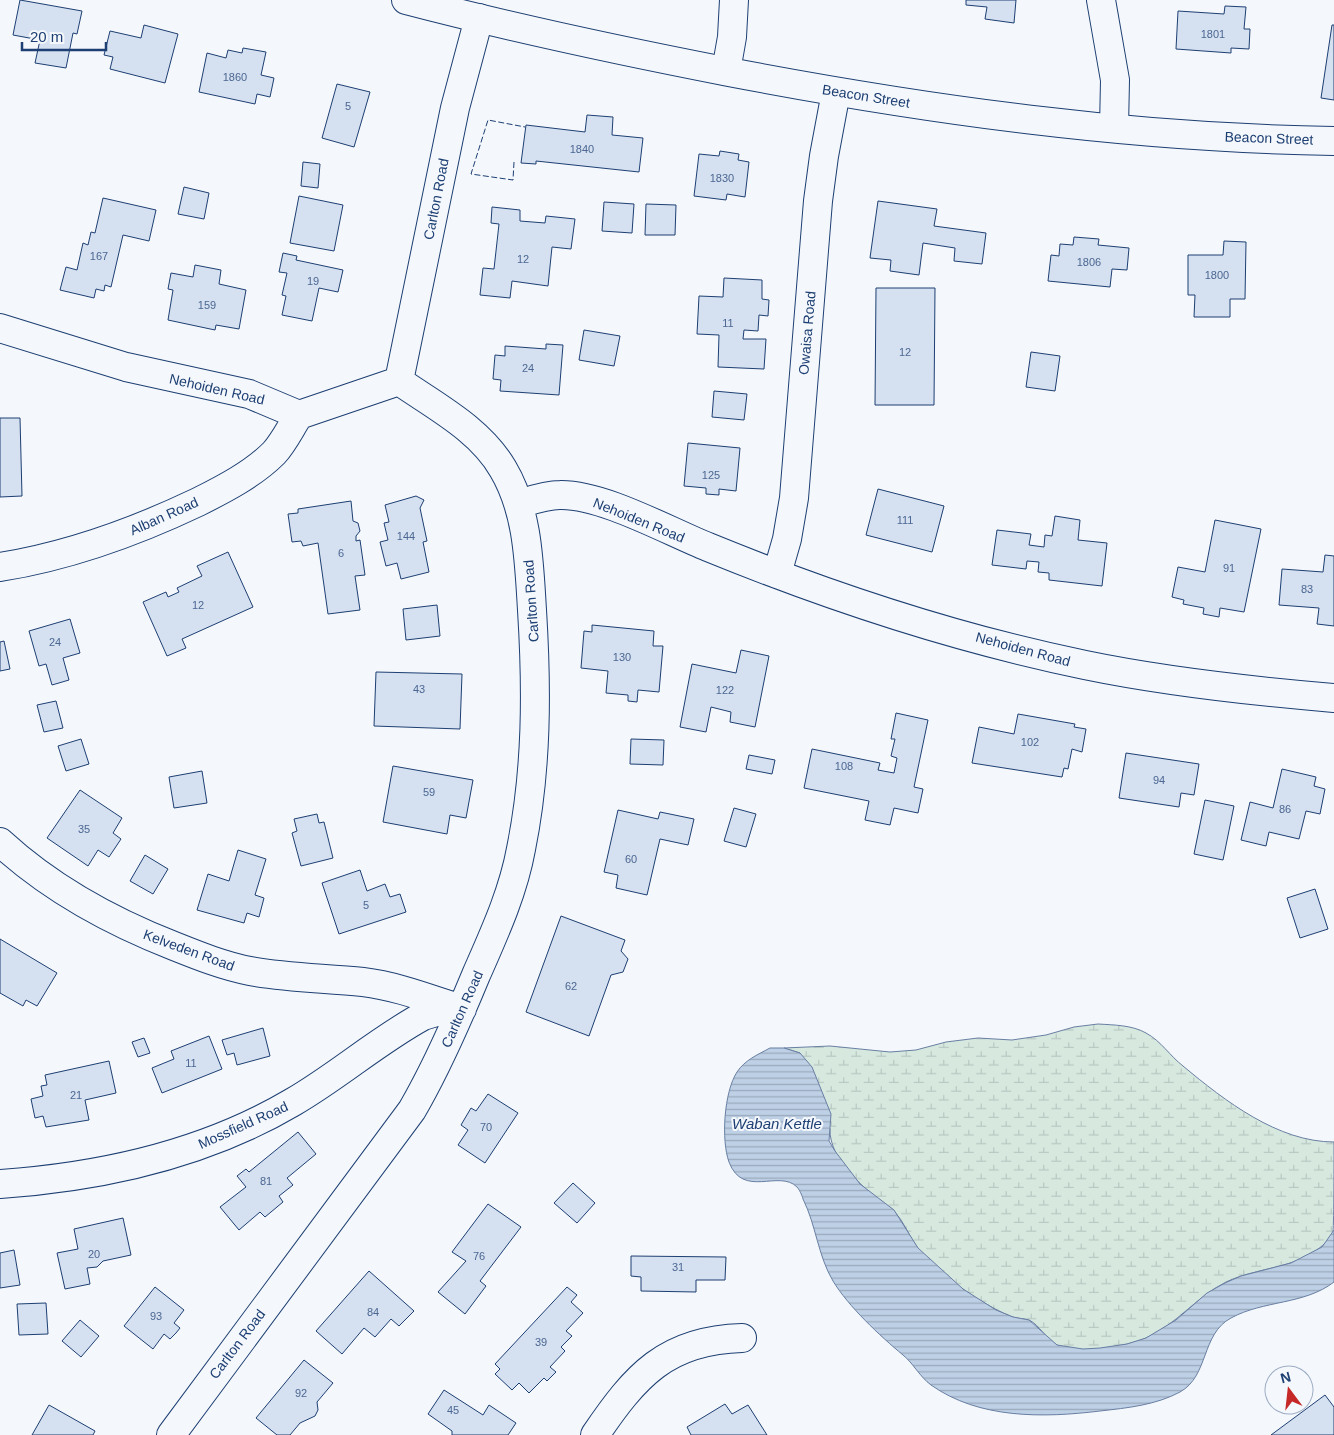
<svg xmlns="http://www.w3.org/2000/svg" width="1334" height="1435" viewBox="0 0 1334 1435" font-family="Helvetica,sans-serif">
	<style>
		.wetland { fill: url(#wetland-marsh); stroke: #687fa3 }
		.water { fill: url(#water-rules); stroke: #687fa3 }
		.building { fill: #d5e0f0; stroke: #1d3f73 }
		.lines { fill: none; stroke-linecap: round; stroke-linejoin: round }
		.minor-casing { stroke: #1d3f73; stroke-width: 30 }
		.major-casing { stroke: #1d3f73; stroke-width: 30 }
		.minor { stroke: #f4f7fb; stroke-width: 28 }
		.major { stroke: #f4f7fb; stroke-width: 28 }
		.fence { stroke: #1d3f73; stroke-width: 1; stroke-dasharray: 6 2.5; stroke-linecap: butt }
		.labels { text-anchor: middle; stroke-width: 4; stroke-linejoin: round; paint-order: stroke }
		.number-label { font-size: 11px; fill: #4b6792 }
		.street-label { font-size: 14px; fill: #1d3f73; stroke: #f4f7fb }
		.water-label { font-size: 15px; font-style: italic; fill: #1d3f73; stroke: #f4f7fb }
	</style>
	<defs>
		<pattern id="wetland-marsh" width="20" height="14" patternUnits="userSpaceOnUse" patternTransform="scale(1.25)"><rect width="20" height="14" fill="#d7e8df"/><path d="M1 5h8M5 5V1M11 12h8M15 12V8" fill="none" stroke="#b8c8c3"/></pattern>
		<pattern id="water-rules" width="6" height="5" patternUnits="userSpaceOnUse" patternTransform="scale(1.25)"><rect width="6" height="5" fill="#bed0e5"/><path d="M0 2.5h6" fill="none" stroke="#9aaabe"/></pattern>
	</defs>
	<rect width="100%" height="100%" fill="#f4f7fb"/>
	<path class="wetland" d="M1098,1024C1114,1025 1132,1025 1146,1033C1161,1041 1170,1056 1183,1066C1225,1101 1278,1142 1334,1142C1334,1158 1334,1221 1333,1232C1326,1248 1303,1259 1287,1264C1267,1270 1245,1273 1226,1282C1196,1297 1176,1325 1146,1338C1125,1347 1078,1355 1057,1345C1045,1339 1040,1325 1029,1320C1023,1318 1016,1319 1010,1316C981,1304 936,1273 917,1247C909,1236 904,1222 895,1212C892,1208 887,1206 883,1203C861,1186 829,1158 830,1129L800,1053L784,1048L830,1046L890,1052L916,1050L946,1042L978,1038L1012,1040L1046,1035L1074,1027Z"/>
	<path class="water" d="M770,1048H784L800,1053L812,1067L831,1114L829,1141L835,1151L860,1184L894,1210L918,1248L963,1289L996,1310L1013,1317L1029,1320L1057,1345L1083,1349L1100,1348L1127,1344L1146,1338L1176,1320L1207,1293L1225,1283L1241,1276L1291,1263L1322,1247L1334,1230V1282C1304,1305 1264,1300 1231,1318C1201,1334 1209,1376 1180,1392C1156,1405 1127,1408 1100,1411C1043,1418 979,1419 931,1385C920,1377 913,1363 903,1355C880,1336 848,1306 833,1281C818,1256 816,1225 803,1199C802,1195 799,1189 797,1187C779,1169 743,1199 729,1162C721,1140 724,1092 737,1072C745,1060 757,1055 770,1048Z"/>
	<path class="building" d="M20,0L82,11L77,34L73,33L66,68L35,63L40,40L13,35Z
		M966,0H1016L1014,23L985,19L987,7L966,5Z
		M1225,6L1246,7L1244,29H1250L1249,49L1231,48V53L1176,49L1178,11L1224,14Z
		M144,25L178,34L165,83L110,69L113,57L104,55L110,31L141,38Z
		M1332,25H1334V100L1321,98Z
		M243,48L266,52L261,75L274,78L270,97L257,94L255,104L199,92L207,53L226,58L228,50L242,53Z
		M337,84L370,92L354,147L322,138Z
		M587,115L613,117L612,135L643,138L639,172L536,161V164L521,163L526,125L585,132Z
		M720,151L739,154L738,160L749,162L745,197L727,194L726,200L694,196L699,154L719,156Z
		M303,162L320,164L318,188L301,186Z
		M184,187L209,193L204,219L178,214Z
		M299,196L343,205L334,251L290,243Z
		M103,198L156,210L149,241L123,235L111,287L105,285L104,291L96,289L94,298L60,290L66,267L77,270L83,243L88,245L91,232L95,233Z
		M878,201L937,209L934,226L986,233L982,264L954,261L955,248L923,243L919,275L890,271L891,260L870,258Z
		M604,202L634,204L632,233L602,231Z
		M646,204L676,205L675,235H645Z
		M492,207L520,210V221L545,223L546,216L575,219L571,249L552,247L548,286L512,281L510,298L480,295L483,268L494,269L499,224L491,223Z
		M1074,237L1099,239L1098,245L1129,248L1127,270L1112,269L1110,287L1048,281L1051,255L1059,256L1060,244L1073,245Z
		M1224,241L1246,242L1245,299H1230V317H1194L1195,295H1188V255H1223Z
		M283,253L297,256L296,260L343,270L338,292L319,288L312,321L282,315L286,296L282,295L287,273L279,272Z
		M195,265L221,270L219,284L246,290L239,329L216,325L215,330L168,320L173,290L168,289L171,273L193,277Z
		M724,278L762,280V299L769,300L768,316L759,315L758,331L744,330L743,339H766L764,369L718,367L719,335L697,334L699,296L723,297Z
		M876,288H935L934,405H875Z
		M584,330L620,336L614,366L579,360Z
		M546,344L563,345L559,395L500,391L501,380L493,379L495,355L505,356V346L546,349Z
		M1031,352L1060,356L1055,391L1026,387Z
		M714,391L747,394L744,420L712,417Z
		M0,418H20L22,496L0,497Z
		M688,443L740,448L736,491L719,489V495L706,494V488L684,486Z
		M878,489L944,506L932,552L866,535Z
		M416,496L424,500L420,508L427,541L423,542L429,572L401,579L397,563L386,566L380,542L388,540L384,523L389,522L385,505Z
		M351,501L353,521L358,523L360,531L356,536V541L360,540L365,575L355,576L360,610L328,614L318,543L303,546L301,541L292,542L288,514L298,513V509Z
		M1055,516L1080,520L1078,540L1107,543L1102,586L1049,580V573L1038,572L1039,562L1027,561L1026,569L992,565L997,530L1031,534L1029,545L1044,547L1045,535L1052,536Z
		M1215,520L1261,529L1244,612L1220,608L1219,617L1203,614L1204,608L1183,604L1184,600L1172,597L1178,567L1205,572Z
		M228,552L253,607L182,639L186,648L167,656L143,602L166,592L168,597L179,592L177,588L202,576L197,566Z
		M1325,555L1334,556V626L1317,624L1319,608L1279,605L1282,569L1323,572Z
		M437,605L440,636L406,640L403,609Z
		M70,619L80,653L63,658L69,680L52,685L46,664L39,666L29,631Z
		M592,625L654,631L653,646H663L659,692L638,690L637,702L628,701V695L606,693L608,671L581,668L584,631L592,632Z
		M4,641L10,669L0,671V642Z
		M741,650L769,656L755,727L730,722L731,712L711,707L706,732L680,727L692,664L736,673Z
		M376,672L462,674L460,729L374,726Z
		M56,701L63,728L44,732L37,705Z
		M896,713L928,720L914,787L923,789L918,813L894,808L890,825L865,820L869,801L804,788L812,749L880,763L878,770L894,773L897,758L891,756L895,739H891Z
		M1018,714L1075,724L1074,727L1086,729L1082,752L1072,749L1068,769L1064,768L1062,777L972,763L979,727L1014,734Z
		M81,739L89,764L66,771L58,746Z
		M631,739L664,740L663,765L630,764Z
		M1126,753L1199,764L1194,795L1181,793L1179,807L1119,798Z
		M749,755L775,760L772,774L746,769Z
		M393,766L473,780L466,818L450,815L447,834L383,822Z
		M1282,769L1316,777L1314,786L1325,789L1320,814L1306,811L1299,839L1269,832L1266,846L1241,840L1250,802L1273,808Z
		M202,771L207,803L174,808L169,777Z
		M80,790L122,818L113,833L121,839L109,857L98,850L88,866L47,838Z
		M1205,800L1234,806L1223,860L1194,854Z
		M734,808L756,814L746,847L724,841Z
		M618,810L658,819L660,812L694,819L688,845L660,839L647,895L616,888L618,875L604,872Z
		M317,814L319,823L324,822L333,858L301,866L292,833L297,831L294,819Z
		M238,850L266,859L255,895L264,898L259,917L247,913L244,923L197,910L208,874L229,881Z
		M145,855L168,869L153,894L130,881Z
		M360,870L367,891L385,884L390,897L400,894L406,912L339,934L322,883Z
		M1315,889L1328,929L1300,938L1287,898Z
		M561,916L625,940L621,951L628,959L623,972L611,975L589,1036L526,1012Z
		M0,939L57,973L37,1006L26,1000L23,1006L0,993Z
		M263,1028L270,1056L237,1065L234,1053L227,1055L222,1040Z
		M209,1036L222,1069L162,1093L152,1068L174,1059L171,1051Z
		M144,1038L150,1053L138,1057L132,1042Z
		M109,1061L116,1093L85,1100L89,1120L46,1127L43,1116L35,1118L31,1099L43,1096L41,1086L47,1085L45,1075Z
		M488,1094L518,1113L485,1163L458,1145L468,1130L461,1125L471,1108L476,1111Z
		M298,1132L316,1154L287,1178L293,1185L279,1196L283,1202L265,1217L260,1212L239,1230L220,1207L246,1187L237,1176L246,1169L249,1172Z
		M573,1183L595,1203L577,1223L554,1203Z
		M488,1204L521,1227L480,1281L486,1286L465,1314L438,1292L466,1261L452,1252Z
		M123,1218L131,1255L103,1261L97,1267L87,1268L90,1284L65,1289L57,1253L78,1249L74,1229Z
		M14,1250L20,1285L0,1288V1253Z
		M631,1256L726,1257L725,1280H696V1292L641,1291V1277L631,1276Z
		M369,1271L414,1311L399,1326L391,1319L375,1337L364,1328L342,1354L316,1331Z
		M155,1287L184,1310L174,1323L180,1328L176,1333L170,1339L164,1334L153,1349L124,1326Z
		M567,1287L577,1295L571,1302L583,1313L566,1331L572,1336L561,1347L565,1351L550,1367L556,1372L547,1381L544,1378L529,1393L519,1383L512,1390L495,1374L500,1369L495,1364Z
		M46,1303L48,1334L19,1335L17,1304Z
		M80,1320L99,1336L81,1357L62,1341Z
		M304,1360L333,1383L317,1402L318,1410L315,1416L300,1423L290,1435H277L256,1418Z
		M444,1390L483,1415L489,1405L516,1423L508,1435H452V1431L428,1414Z
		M1325,1395L1334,1407V1435H1271Z
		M725,1404L732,1414L748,1405L767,1435H691L687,1427Z
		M49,1405L95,1431L93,1435H32Z"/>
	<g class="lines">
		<g class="minor-casing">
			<path id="minor" d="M1101,0L1115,80L1114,128
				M726,71L732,37L734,0
				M0,328L126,367L249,394L299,415L399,381
				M399,381L455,108L479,18
				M519,504C532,500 546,495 560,495C602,494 668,531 708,547C828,596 959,639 1085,665C1167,682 1251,691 1334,698
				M0,567C69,556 135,532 198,502C224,489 253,474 274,453C284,442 291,427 299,415
				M777,574L787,539L794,498L818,201L824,156L836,92
				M0,842C51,889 110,921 174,946C199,956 224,966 250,971C287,978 326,978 363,982C396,986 427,998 458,1008
				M0,1184C101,1177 205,1154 293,1102C338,1076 377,1041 423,1016L446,1009H462
				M171,1435L412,1110C437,1067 457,1021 476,975C494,934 513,893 521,849C537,770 537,690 532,610C529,562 528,511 503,469C480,429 435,406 399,381
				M595,1435C635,1376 666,1340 742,1338"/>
		</g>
		<g class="major-casing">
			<path id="major" d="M406,0C513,28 621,51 729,72C928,110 1131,138 1334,141"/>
		</g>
		<use href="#minor" class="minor"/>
		<use href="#major" class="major"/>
		<path class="fence" d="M514,162L513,180L471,174L488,120L525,127"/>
	</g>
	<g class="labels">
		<g class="number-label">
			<text x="1213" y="38">1801</text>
			<text x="235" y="81">1860</text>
			<text x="348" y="110">5</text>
			<text x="582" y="153">1840</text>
			<text x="722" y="182">1830</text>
			<text x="99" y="260">167</text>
			<text x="523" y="263">12</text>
			<text x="1089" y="266">1806</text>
			<text x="1217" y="279">1800</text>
			<text x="313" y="285">19</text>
			<text x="207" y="309">159</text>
			<text x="728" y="327">11</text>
			<text x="905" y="356">12</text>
			<text x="528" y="372">24</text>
			<text x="711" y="479">125</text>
			<text x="905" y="524">111</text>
			<text x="406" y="540">144</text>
			<text x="341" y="557">6</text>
			<text x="1229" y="572">91</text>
			<text x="1307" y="593">83</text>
			<text x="198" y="609">12</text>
			<text x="55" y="646">24</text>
			<text x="622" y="661">130</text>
			<text x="419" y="693">43</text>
			<text x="725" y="694">122</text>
			<text x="1030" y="746">102</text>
			<text x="844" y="770">108</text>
			<text x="1159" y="784">94</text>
			<text x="429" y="796">59</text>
			<text x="1285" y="813">86</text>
			<text x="84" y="833">35</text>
			<text x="631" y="863">60</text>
			<text x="366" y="909">5</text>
			<text x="571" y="990">62</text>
			<text x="191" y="1067">11</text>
			<text x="76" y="1099">21</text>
			<text x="486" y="1131">70</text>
			<text x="266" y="1185">81</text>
			<text x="94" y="1258">20</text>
			<text x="479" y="1260">76</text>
			<text x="678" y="1271">31</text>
			<text x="373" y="1316">84</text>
			<text x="156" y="1320">93</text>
			<text x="541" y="1346">39</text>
			<text x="301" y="1397">92</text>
			<text x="453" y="1414">45</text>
		</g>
		<g class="street-label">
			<text transform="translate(866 96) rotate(9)" y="5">Beacon Street</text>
			<text transform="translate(1269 138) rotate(2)" y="5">Beacon Street</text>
			<text transform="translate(436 199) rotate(-79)" y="5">Carlton Road</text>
			<text transform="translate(807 333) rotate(-85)" y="5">Owaisa Road</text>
			<text transform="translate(217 389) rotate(13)" y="5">Nehoiden Road</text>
			<text transform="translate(164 516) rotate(-24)" y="5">Alban Road</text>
			<text transform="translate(639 520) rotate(22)" y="5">Nehoiden Road</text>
			<text transform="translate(531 601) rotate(-94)" y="5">Carlton Road</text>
			<text transform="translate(1023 649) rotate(15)" y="5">Nehoiden Road</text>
			<text transform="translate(189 950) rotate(20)" y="5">Kelveden Road</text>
			<text transform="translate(462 1009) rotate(-66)" y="5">Carlton Road</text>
			<text transform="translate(243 1125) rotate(-24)" y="5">Mossfield Road</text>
			<text transform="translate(237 1344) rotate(-53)" y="5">Carlton Road</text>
		</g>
		<g class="water-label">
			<text x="777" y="1129">Waban Kettle</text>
		</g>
	</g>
	<g transform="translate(1289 1390) rotate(345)"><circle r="24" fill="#f4f7fb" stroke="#9eadc5"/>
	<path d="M0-4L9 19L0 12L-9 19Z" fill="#c62828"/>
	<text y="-8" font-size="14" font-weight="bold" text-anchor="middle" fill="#1d3f73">N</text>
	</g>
	<path d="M22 42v8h84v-8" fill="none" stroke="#1d3f73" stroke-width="2.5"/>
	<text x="30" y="42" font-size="15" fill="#1d3f73" stroke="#f4f7fb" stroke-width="4" paint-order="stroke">20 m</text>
</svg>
